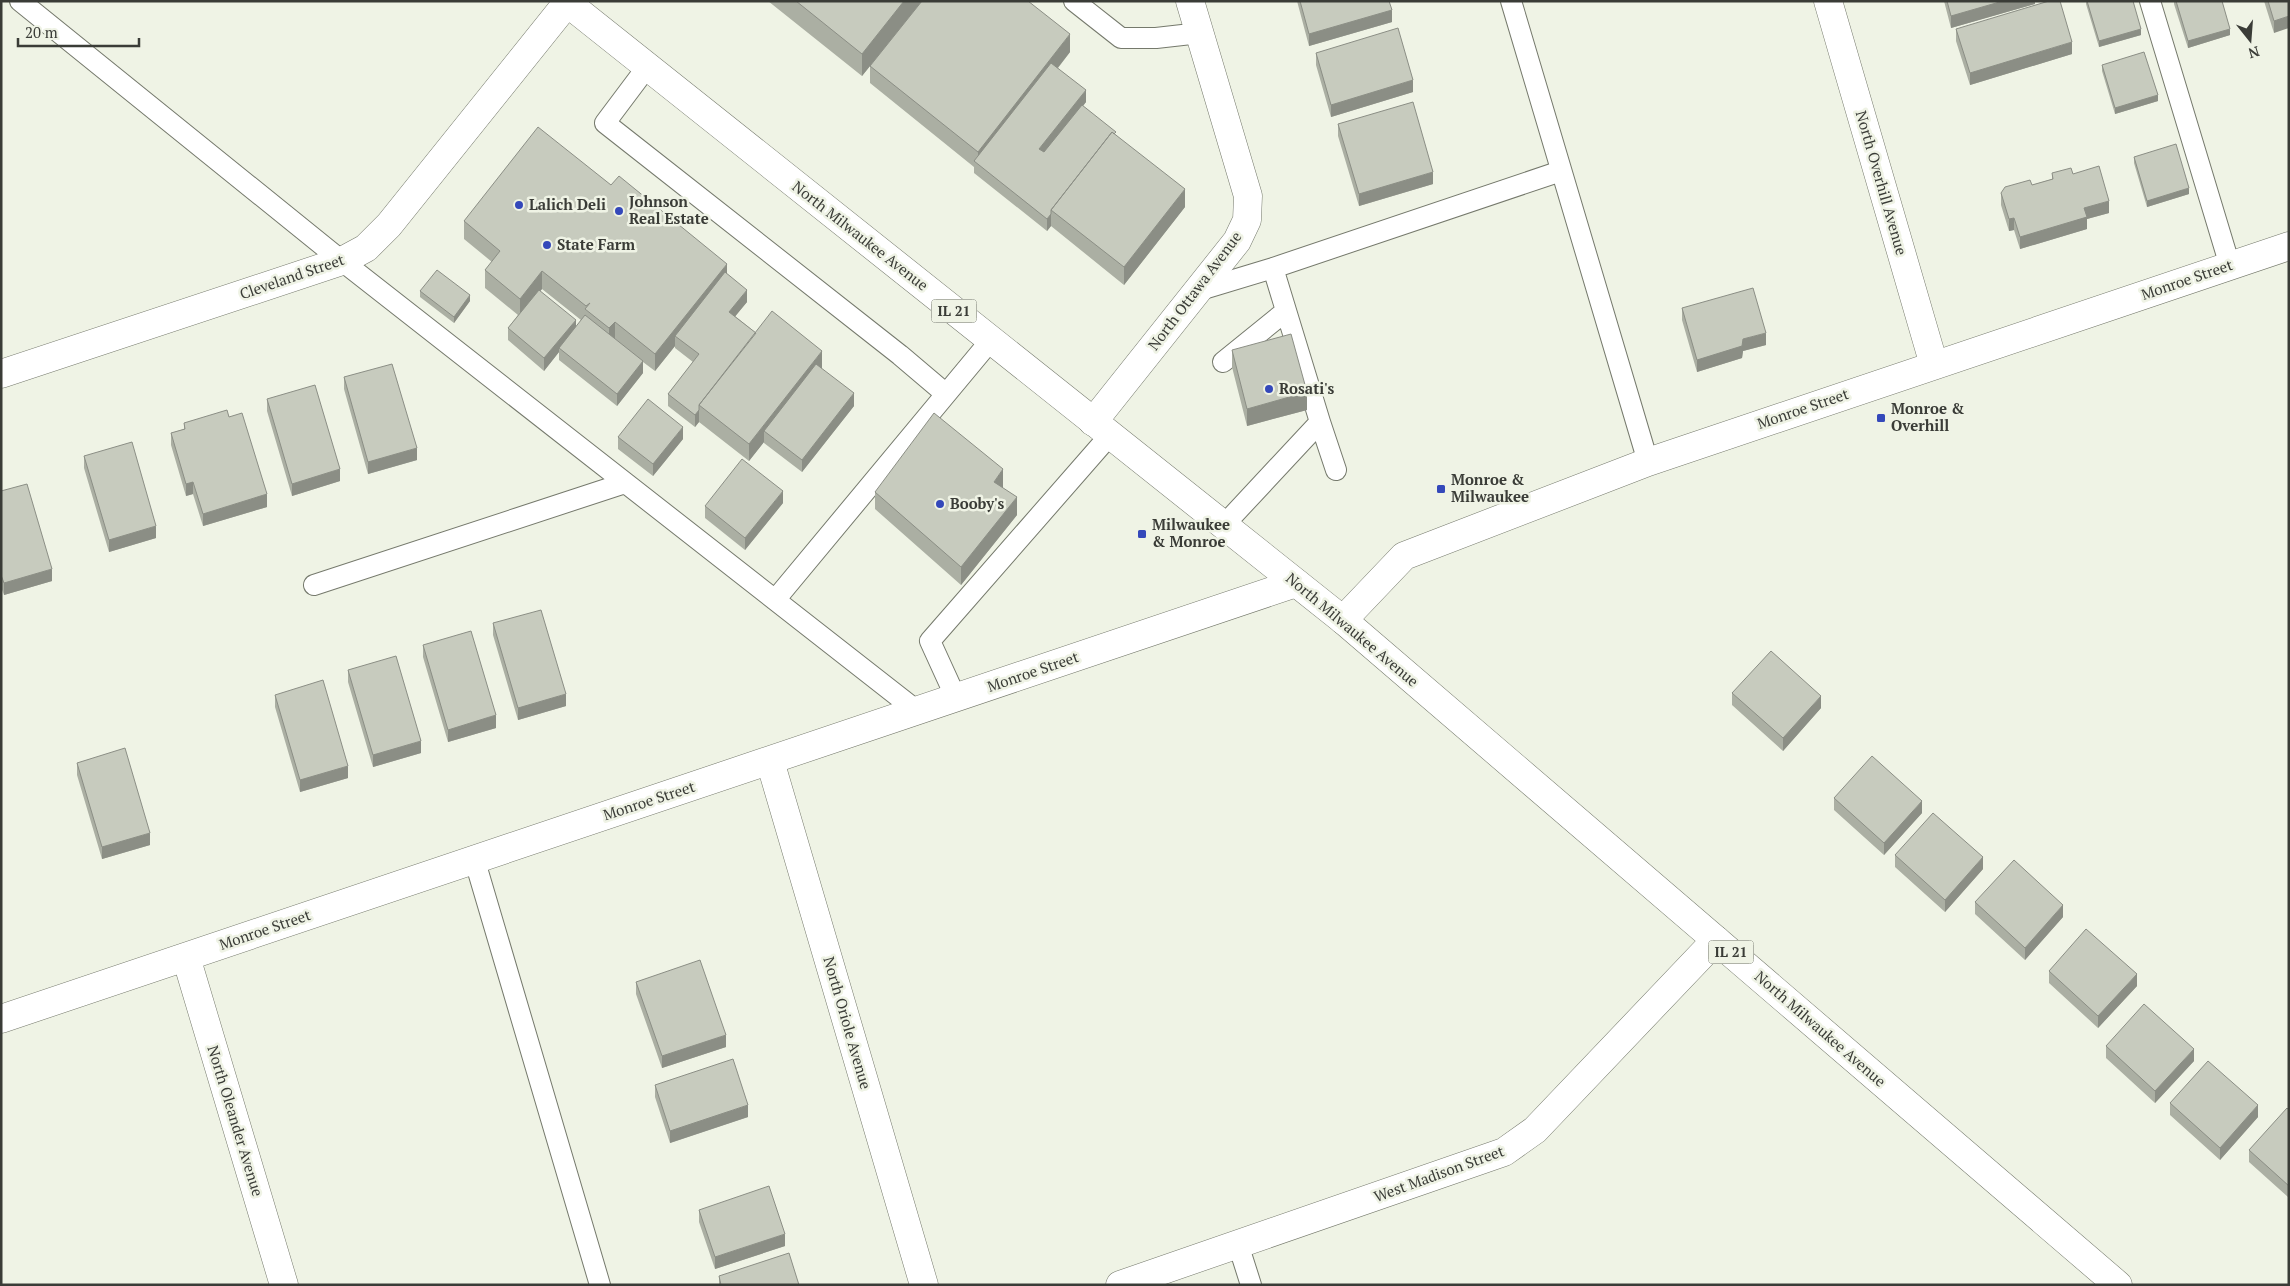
<svg xmlns="http://www.w3.org/2000/svg" width="2290" height="1286" viewBox="0 0 2290 1286" font-family="'PT Serif',serif">
	<style>
		.lines { fill: none; stroke-linecap: round; stroke-linejoin: round }
		.lane-casing { stroke: #75796c; stroke-width: 22 }
		.street-casing { stroke: #75796c; stroke-width: 29 }
		.primary-casing { stroke: #75796c; stroke-width: 29 }
		.lane { stroke: #fff; stroke-width: 20 }
		.street { stroke: #fff; stroke-width: 28 }
		.primary { stroke: #fff; stroke-width: 28 }
		.wall { fill: #abafa3; fill-rule: evenodd }
		.shaded-wall { fill: #8b8e85 }
		.building { fill: #c7cbbe; stroke: #8b8e85 }
		.poi-dot { fill: #3448ba; stroke: #eff3e5; stroke-width: 2 }
		.labels { text-anchor: middle; stroke-width: 5; stroke-linejoin: round; paint-order: stroke }
		.shield { fill: #eff3e5; stroke: #70736b; stroke-width: 1 }
		.shield-label { font-size: 14px; font-weight: bold; fill: #3a3c37 }
		.street-label { font-size: 15px; fill: #3a3c37; stroke: #eff3e5 }
		.poi-label { font-size: 15px; font-weight: bold; fill: #3a3c37; stroke: #eff3e5; text-anchor: start }
	</style>
	<rect width="100%" height="100%" fill="#eff3e5"/>
	<g class="lines">
		<g class="lane-casing">
			<path id="lane" d="M20,1L342,261L917,711
				M1074,1L1121,38H1156L1200,33
				M1511,1L1648,462
				M2150,1L2230,266
				M647,67L605,123L900,355L946,394
				M1197,291L1273,268L1561,171
				M1223,362L1286,311
				M1320,422L1336,470
				M1224,525L1320,422L1273,268
				M314,585L625,483
				M775,600L991,340
				M956,698L930,641L1110,435
				M474,858L600,1285
				M1238,1244L1251,1285"/>
		</g>
		<g class="street-casing">
			<path id="street" d="M1828,1L1934,365
				M1,374L342,261L366,248L389,225L567,3
				M1093,422L1237,241L1247,220L1248,196L1190,1
				M1343,620L1404,556L1648,462L2289,246
				M770,761L924,1285
				M186,957L284,1285
				M1,1019L1296,583
				M1120,1285L1504,1152L1535,1130L1716,940"/>
		</g>
		<g class="primary-casing">
			<path id="primary" d="M565,1L1343,620L2118,1285"/>
		</g>
		<use href="#lane" class="lane"/>
		<use href="#street" class="street"/>
		<use href="#primary" class="primary"/>
	</g>
	<path class="wall" d="M768,1H1028L1070,52L1058,68L1086,102L1083,106L1116,135L1185,207L1124,285L1051,226L1047,231L974,173V167L870,83V66L862,76Z
		M1297,1H1389L1392,22L1309,46Z
		M1944,1H2035V4L1951,28Z
		M2086,1H2133L2141,35L2099,47L2086,4Z
		M2174,1H2222L2230,35L2188,48L2174,4Z
		M2264,1H2289L2274,33Z
		M1956,29L2072,54L1970,85L1956,41Z
		M1316,53L1413,92L1331,117L1316,65Z
		M2102,65L2158,101L2115,114L2102,71Z
		M1338,124L1433,184L1359,206L1338,136Z
		M2134,157L2189,194L2147,207L2134,163Z
		M2052,173L2073,174L2109,213L2087,219V229L2020,249L2014,230L2009,231L2001,205V193L2032,185L2052,179Z
		M611,185L727,274L747,302L735,316L756,333L822,369L854,406L802,472L764,443V442L749,461L699,422L695,427L668,406V394L693,362L675,348V346L655,371L643,362V373L617,406L559,360V352L544,371L508,340V328L518,315L485,288V270L492,262L464,239V221ZM542,289L581,320L576,327L540,291Z
		M420,291L470,301L454,323L420,297Z
		M1682,308L1766,345L1743,351L1742,358L1697,372L1682,320Z
		M1232,350L1307,410L1247,426L1232,367Z
		M344,377L417,460L368,474L344,389Z
		M267,399L340,481L292,496L267,411Z
		M229,417L267,507L203,526L193,494L186,496L171,445V433L184,429V423Z
		M618,437L683,439L653,476L618,449Z
		M84,456L156,538L109,552L84,468Z
		M1002,487L1017,515L961,585L875,509V492L1003,487Z
		M1,491L52,581L4,595L1,587Z
		M783,503L745,550L705,518V506Z
		M493,623L566,706L518,720L493,635Z
		M423,645L496,728L448,742L423,657Z
		M348,670L421,753L373,767L348,682Z
		M1732,693L1821,708L1783,751L1732,705Z
		M275,695L348,778L300,792L275,707Z
		M77,763L150,845L102,859L77,775Z
		M1834,798L1922,813L1884,855L1834,810Z
		M1895,855L1983,869L1945,912L1895,867Z
		M1975,902L2063,917L2025,960L1975,914Z
		M2049,971L2137,986L2098,1028L2049,983Z
		M636,982L726,1047L662,1068L636,994Z
		M2106,1046L2194,1061L2155,1103L2106,1058Z
		M655,1085L748,1117L670,1143L655,1097Z
		M2170,1103L2258,1117L2220,1160L2170,1115Z
		M2289,1110V1198L2249,1162V1150Z
		M699,1210L785,1246L715,1269L699,1222Z
		M719,1276L799,1285H719Z"/>
	<path class="shaded-wall" d="M904,1H922L862,76V54Z
		M2003,1H2035V4L1951,28V16Z
		M1392,10V22L1309,46V34Z
		M2289,16V28L2274,33V21Z
		M2141,29V35L2099,47V41Z
		M2230,29V35L2188,48V41Z
		M1070,34V52L981,166L978,164V152Z
		M2072,42V54L1970,85V73Z
		M1413,80V92L1331,117V105Z
		M1086,90V102L1039,161V149Z
		M2158,95V101L2115,114V108Z
		M1433,172V184L1359,206V194Z
		M2189,188V194L2147,207V201Z
		M1185,189V207L1124,285V267Z
		M2109,201V213L2087,219V229L2020,249V237L2084,208Z
		M1051,214V226L1047,231V219Z
		M2014,218V230L2009,231V219Z
		M727,264V282L675,336V346L655,371V354Z
		M542,271V289L520,317V299Z
		M747,290V302L729,324V312Z
		M470,295V301L454,323V317Z
		M576,320V332L559,348V352L544,371V358Z
		M615,322V339L609,346V328Z
		M1766,333V345L1743,351L1742,358L1697,372V360L1743,339Z
		M822,351V369L764,431V442L749,461V444Z
		M643,361V373L617,406V394Z
		M1307,392V410L1247,426V409Z
		M854,393V406L802,472V460Z
		M699,410V422L695,427V415Z
		M683,427V439L653,476V464Z
		M417,448V460L368,474V462Z
		M340,469V481L292,496V484Z
		M1003,469V487L994,499V482Z
		M193,482V494L186,496V484Z
		M783,491V503L745,550V538Z
		M267,494V507L203,526V514Z
		M1017,497V515L961,585V567Z
		M156,526V538L109,552V540Z
		M52,569V581L4,595V583Z
		M566,694V706L518,720V708Z
		M1821,696V708L1783,751V738Z
		M496,715V728L448,742V730Z
		M421,741V753L373,767V755Z
		M348,766V778L300,792V780Z
		M1922,801V813L1884,855V843Z
		M150,833V845L102,859V847Z
		M1983,857V869L1945,912V900Z
		M2063,905V917L2025,960V948Z
		M2137,974V986L2098,1028V1016Z
		M726,1035V1047L662,1068V1056Z
		M2194,1049V1061L2155,1103V1091Z
		M748,1105V1117L670,1143V1131Z
		M2258,1105V1117L2220,1160V1148Z
		M785,1234V1246L715,1269V1257Z"/>
	<path class="building" d="M796,1H904L862,54Z
		M922,1H1028L1070,34L978,152L870,66Z
		M1300,1H1389L1392,10L1309,34Z
		M1947,1H2003L1951,16Z
		M2049,1H2060L2072,42L1970,73L1956,29Z
		M2087,1H2133L2141,29L2099,41Z
		M2176,1H2222L2230,29L2188,41Z
		M2268,1H2289V16L2274,21Z
		M1398,28L1413,80L1331,105L1316,53Z
		M2144,52L2158,95L2115,108L2102,65Z
		M1051,63L1086,90L1039,149L1044,152L1082,105L1116,132L1114,134L1112,132L1051,210V214L1047,219L974,161Z
		M1413,102L1433,172L1359,194L1338,124Z
		M538,127L611,185L619,176L727,264L655,354L615,322L609,328L585,309L590,303L586,306L542,271L520,299L485,270L500,251L464,221Z
		M1112,132L1185,189L1124,267L1051,210Z
		M2176,144L2189,188L2147,201L2134,157Z
		M2099,166L2109,201L2084,208L2087,217L2020,237L2014,218L2009,219L2001,193L2005,187L2030,180L2032,185L2053,179L2052,173L2071,168L2073,174Z
		M437,270L470,295L454,317L420,291Z
		M725,272L747,290L729,312L756,333L699,405V410L695,415L668,394L699,354L675,336Z
		M1753,288L1766,333L1743,339L1742,346L1697,360L1682,308Z
		M539,290L576,320L544,358L508,328Z
		M772,311L822,351L749,444L699,405Z
		M585,315L643,361L617,394L559,348Z
		M1291,334L1307,392L1247,409L1232,350Z
		M392,364L417,448L368,462L344,377Z
		M816,364L854,393L802,460L764,431Z
		M315,385L340,469L292,484L267,399Z
		M648,399L683,427L653,464L618,437Z
		M227,410L229,417L242,413L267,494L203,514L193,482L186,484L171,433L185,429L184,423Z
		M934,413L1003,469L994,482L1017,497L961,567L875,492Z
		M132,442L156,526L109,540L84,456Z
		M742,459L783,491L745,538L705,506Z
		M27,484L52,569L4,583L1,575V491Z
		M541,610L566,694L518,708L493,623Z
		M471,631L496,715L448,730L423,645Z
		M1771,651L1821,696L1783,738L1732,693Z
		M396,656L421,741L373,755L348,670Z
		M323,680L348,766L300,780L275,695Z
		M125,748L150,833L102,847L77,763Z
		M1872,756L1922,801L1884,843L1834,798Z
		M1933,813L1983,857L1945,900L1895,855Z
		M2014,860L2063,905L2025,948L1975,902Z
		M2086,929L2137,974L2098,1016L2049,971Z
		M700,960L726,1035L662,1056L636,982Z
		M2144,1004L2194,1049L2155,1091L2106,1046Z
		M733,1059L748,1105L670,1131L655,1085Z
		M2208,1061L2258,1105L2220,1148L2170,1103Z
		M2287,1108L2289,1110V1186L2249,1150Z
		M769,1186L785,1234L715,1257L699,1210Z
		M789,1253L799,1285H721L719,1276Z"/>
	<g class="poi-dot">
		<circle cx="519" cy="205" r="5"/>
		<circle cx="619" cy="211" r="5"/>
		<circle cx="547" cy="245" r="5"/>
		<circle cx="1269" cy="389" r="5"/>
		<rect x="1876" y="413" width="10" height="10" rx="2.5"/>
		<rect x="1436" y="484" width="10" height="10" rx="2.5"/>
		<circle cx="940" cy="504" r="5"/>
		<rect x="1137" y="529" width="10" height="10" rx="2.5"/>
	</g>
	<g class="labels">
		<g class="shield">
			<rect x="931.5" y="299.5" width="45" height="23" rx="4"/>
			<rect x="1708.5" y="940.5" width="45" height="23" rx="4"/>
		</g>
		<g class="shield-label">
			<text x="954" y="316">IL 21</text>
			<text x="1731" y="957">IL 21</text>
		</g>
		<g class="street-label">
			<text transform="translate(1881 183) rotate(74)" y="5">North Overhill Avenue</text>
			<text transform="translate(860 236) rotate(38)" y="5">North Milwaukee Avenue</text>
			<text transform="translate(292 277) rotate(-19)" y="5">Cleveland Street</text>
			<text transform="translate(2187 280) rotate(-19)" y="5">Monroe Street</text>
			<text transform="translate(1195 291) rotate(-53)" y="5">North Ottawa Avenue</text>
			<text transform="translate(1803 409) rotate(-19)" y="5">Monroe Street</text>
			<text transform="translate(1352 630) rotate(40)" y="5">North Milwaukee Avenue</text>
			<text transform="translate(1033 672) rotate(-19)" y="5">Monroe Street</text>
			<text transform="translate(649 801) rotate(-18)" y="5">Monroe Street</text>
			<text transform="translate(265 930) rotate(-19)" y="5">Monroe Street</text>
			<text transform="translate(847 1023) rotate(74)" y="5">North Oriole Avenue</text>
			<text transform="translate(1820 1029) rotate(41)" y="5">North Milwaukee Avenue</text>
			<text transform="translate(235 1121) rotate(73)" y="5">North Oleander Avenue</text>
			<text transform="translate(1439 1174) rotate(-20)" y="5">West Madison Street</text>
		</g>
		<g class="poi-label">
			<text x="629" y="207">Johnson<tspan x="629" dy="17">Real Estate</tspan></text>
			<text x="529" y="210">Lalich Deli</text>
			<text x="557" y="250">State Farm</text>
			<text x="1279" y="394">Rosati's</text>
			<text x="1891" y="414">Monroe &amp;<tspan x="1891" dy="17">Overhill</tspan></text>
			<text x="1451" y="485">Monroe &amp;<tspan x="1451" dy="17">Milwaukee</tspan></text>
			<text x="950" y="509">Booby's</text>
			<text x="1152" y="530">Milwaukee<tspan x="1152" dy="17">&amp; Monroe</tspan></text>
		</g>
	</g>
	<rect width="2290" height="1286" fill="none" stroke="#3a3c37" stroke-width="5"/>
	<g transform="translate(2250 40) rotate(163)" stroke="#eff3e5" stroke-width="4" paint-order="stroke">
	<path d="M0-4L9 19L0 12L-9 19Z" fill="#3a3c37"/>
	<text y="-8" font-size="14" font-weight="bold" text-anchor="middle" fill="#3a3c37">N</text>
	</g>
	<path d="M18 38v8h121v-8" fill="none" stroke="#3a3c37" stroke-width="2.5"/>
	<text x="25" y="38" font-size="15" fill="#3a3c37" stroke="#eff3e5" stroke-width="4" paint-order="stroke">20 m</text>
</svg>
